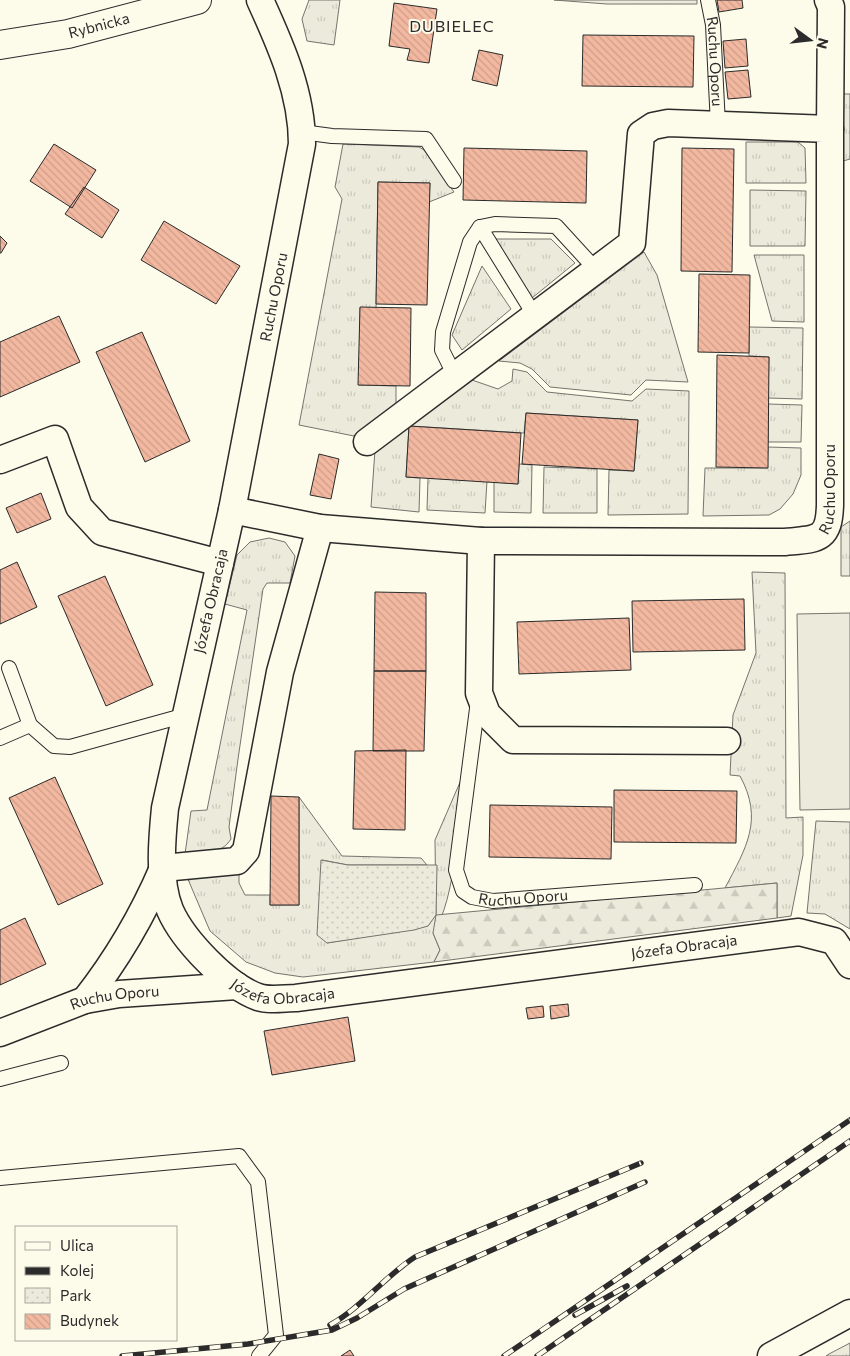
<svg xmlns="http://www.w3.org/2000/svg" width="850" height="1356" viewBox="0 0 850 1356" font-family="Commissioner,sans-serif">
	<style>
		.grass { fill: url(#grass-tufts); stroke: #74746e }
		.forest { fill: url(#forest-firs); stroke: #74746e }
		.park { fill: url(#park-dots); stroke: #74746e }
		.garden { fill: #ecebdb; stroke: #74746e }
		.building { fill: url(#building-back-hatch); stroke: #2b2b2b }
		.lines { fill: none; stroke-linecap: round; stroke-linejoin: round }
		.lane-casing { stroke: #2b2b2b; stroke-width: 16 }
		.street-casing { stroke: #2b2b2b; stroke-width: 29 }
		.secondary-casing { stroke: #2b2b2b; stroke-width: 30 }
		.lane { stroke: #fdfbea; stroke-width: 14 }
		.street { stroke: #fdfbea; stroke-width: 26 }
		.secondary { stroke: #fdfbea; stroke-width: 28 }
		.rail-casing { stroke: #2b2b2b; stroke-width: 5.5 }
		.rail { stroke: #fdfbea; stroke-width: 4; stroke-dasharray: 11; stroke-linecap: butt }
		.labels { text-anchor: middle; stroke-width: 4; stroke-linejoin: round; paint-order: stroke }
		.street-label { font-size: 15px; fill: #2b2b2b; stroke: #fdfbea }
		.neighbourhood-label { font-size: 16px; letter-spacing: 1px; fill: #2b2b2b; stroke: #fdfbea }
	</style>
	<defs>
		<pattern id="grass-tufts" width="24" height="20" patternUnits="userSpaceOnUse" patternTransform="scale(1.25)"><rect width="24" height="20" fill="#ecebdb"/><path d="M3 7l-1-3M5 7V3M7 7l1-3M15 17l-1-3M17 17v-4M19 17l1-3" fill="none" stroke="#cbcabc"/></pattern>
		<pattern id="forest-firs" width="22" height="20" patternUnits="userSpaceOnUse" patternTransform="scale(1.25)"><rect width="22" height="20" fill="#ecebdb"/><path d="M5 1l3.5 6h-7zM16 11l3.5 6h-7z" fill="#cbcabc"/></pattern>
		<pattern id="park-dots" width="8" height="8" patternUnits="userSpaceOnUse" patternTransform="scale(1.25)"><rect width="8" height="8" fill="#ecebdb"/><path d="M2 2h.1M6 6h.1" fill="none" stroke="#cbcabc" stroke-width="1.8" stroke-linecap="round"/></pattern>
		<pattern id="building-back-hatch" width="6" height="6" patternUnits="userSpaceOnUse" patternTransform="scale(1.25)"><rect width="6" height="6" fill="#f2b8a0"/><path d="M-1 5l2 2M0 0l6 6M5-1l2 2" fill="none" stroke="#d09e8a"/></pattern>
	</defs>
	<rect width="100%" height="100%" fill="#fdfbea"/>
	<path class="grass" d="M309,0H340L334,45L307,41L302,19Z
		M554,0H697V4H607Z
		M842,94H850V159L843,161Z
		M746,142H798L805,148L806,183H746Z
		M343,144L419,147L424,150L454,192L429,202L430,183L378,182L376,308H360L359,385L396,386V405L359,437L299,425L342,199L335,187Z
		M750,190L806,191L805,246H750Z
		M494,239H551L575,263L532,298Z
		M644,252L657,275L688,382L646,380L631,395L550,387L532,369L520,363L499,361Z
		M754,255H804V322L772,321Z
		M482,266L511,309L462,350L452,335Z
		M749,327L803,328L802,399L768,398L769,357L749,356Z
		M513,369L527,372L547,392L632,401L646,389L689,391L688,514L608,515L609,470L634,471L638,420L526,413L524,433L409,426L406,477L420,478L419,512L371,507L375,450L472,380L498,389L512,381Z
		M768,404L802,405L801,442H768Z
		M768,447L801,448V475L793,494L780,509L769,515L703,516L705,468H767Z
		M519,464L532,465L531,513L494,512V482L518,484Z
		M544,467L597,469V513H543Z
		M428,478L487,481L485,513L427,510Z
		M850,521V576H841V527Z
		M269,538L285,542L295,556L290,583H267L263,589L238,759L229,827L231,839C221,855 203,853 185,854L191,811L207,810L247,610L225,604L237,555L250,542Z
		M752,572L785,573L786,818L803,817V855L791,916L777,918V883L725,888C746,848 764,820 740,776L730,775L733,715L756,653Z
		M464,773C459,814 456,901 433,933L440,950L434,962L303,977L275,973L246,962L210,931L187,877L239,869V883L245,895H270V905H299V797L342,856L421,858L427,865H348L322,860L327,943L428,926L436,914L435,840Z
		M816,821L850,822V929L825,914L807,913Z
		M850,1343V1356H826L829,1354Z"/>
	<path class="forest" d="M777,883V918L434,962L440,950L433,933L436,915Z"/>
	<path class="park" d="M321,860L348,865H437L436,915L428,926L414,930L327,943L317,935Z"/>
	<path class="garden" d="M850,613V809L800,810L797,614Z"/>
	<path class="building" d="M717,0H742L743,8L719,12Z
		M394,3L437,9L429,63L407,60L410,49L389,46Z
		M583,35L694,36L693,87L582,86Z
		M746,39L748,66L725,68L723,41Z
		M479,50L503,55L497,86L472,80Z
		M748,70L751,97L728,99L725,72Z
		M54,144L96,170L72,208L30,181Z
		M464,148L587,151L586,203L463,200Z
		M682,148L734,149L732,272L681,271Z
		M378,182L430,183L427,305L376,304Z
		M84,187L119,210L102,238L65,214Z
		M164,221L240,266L216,304L141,260Z
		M0,236L7,243L1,253H0Z
		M699,274L750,275L749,353L698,352Z
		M360,307L411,308L410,386L358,385Z
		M59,316L80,362L0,397V342Z
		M142,332L190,441L145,462L96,352Z
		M717,355L769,357L768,468L716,467Z
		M526,413L638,420L634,471L522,464Z
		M409,426L521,433L518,484L406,477Z
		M319,454L339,459L331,499L310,495Z
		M41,493L51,519L17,533L6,508Z
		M17,562L37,607L0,624V570Z
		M105,576L153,685L106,706L58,596Z
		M375,592L426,593V671H374Z
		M744,599L745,650L633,652L632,601Z
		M629,618L631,670L519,674L517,622Z
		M374,671H426L424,751H373Z
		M406,750L405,830L353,829L355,751Z
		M55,777L103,884L58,905L9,798Z
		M614,790L737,791L736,843L614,842Z
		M271,796L299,797V905H270Z
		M490,805L612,807L611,859L489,857Z
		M25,918L46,964L0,985V930Z
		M568,1004L569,1016L551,1019L550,1006Z
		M543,1006L544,1017L528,1019L526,1008Z
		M348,1017L355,1061L272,1075L264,1031Z
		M350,1350L354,1356H341Z"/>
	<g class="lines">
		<g class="lane-casing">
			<g id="lane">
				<path id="s1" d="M708,0L713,25L718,125"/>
				<path d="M302,132L332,136L426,139L454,181"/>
				<path d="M480,227L535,316"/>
				<path d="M455,376L442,350L443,332L470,242L480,227L495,224L556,226L589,262L595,271"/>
				<path d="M9,668L30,725L54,746L70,747L186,715"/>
				<path id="s2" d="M478,701L456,870L463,891L472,897L493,901L695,885"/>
				<path d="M0,738L30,725"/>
				<path d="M0,1079L61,1063"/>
				<path d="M0,1178L239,1156L258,1182L276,1335L259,1356"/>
			</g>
		</g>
		<g class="street-casing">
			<g id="street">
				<path id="s3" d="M260,0C281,46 302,93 302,144L232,510L165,808C162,838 158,881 170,910C183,940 227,986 258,997C269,1001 285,998 296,998L799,932L834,941L850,965"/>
				<path d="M828,0L831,7L830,129"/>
				<path d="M0,460L55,439L79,507L102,532L220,563"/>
				<path id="s4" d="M232,510L320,528L481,541L785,542C817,539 829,541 830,505V129L668,123L653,126L641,134L632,243L367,442"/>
				<path d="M481,541L479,693L487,714L513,740L727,741"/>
				<path d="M85,1000C118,958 142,917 163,868L237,861L246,851L280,672L320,528"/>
				<path id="s5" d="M0,1033L85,1000L119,994L237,986"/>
				<path d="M771,1356L850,1313"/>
			</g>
		</g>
		<g class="secondary-casing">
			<g id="secondary">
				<path id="s6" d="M0,45L68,34L197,0"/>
			</g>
		</g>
		<use href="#lane" class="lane"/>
		<use href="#street" class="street"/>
		<use href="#secondary" class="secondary"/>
		<g class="rail-casing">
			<path id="rail" d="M575,1315L627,1286
				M330,1325C362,1307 384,1277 415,1257L641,1163
				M122,1356L248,1344L332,1330L357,1318L404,1289L645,1182
				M504,1356L850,1120
				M537,1356L850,1141"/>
		</g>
		<use href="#rail" class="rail"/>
	</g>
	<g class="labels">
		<g class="street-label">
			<text dy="5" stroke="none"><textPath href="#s6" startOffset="101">Rybnicka</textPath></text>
			<text dy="5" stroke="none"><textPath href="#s1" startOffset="62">Ruchu Oporu</textPath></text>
			<text transform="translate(274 297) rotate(-79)" y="5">Ruchu Oporu</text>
			<text dy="5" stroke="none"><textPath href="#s4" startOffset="640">Ruchu Oporu</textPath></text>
			<text transform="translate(211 601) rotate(-77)" y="5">Józefa Obracaja</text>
			<text dy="5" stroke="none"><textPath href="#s2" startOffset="255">Ruchu Oporu</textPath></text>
			<text dy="5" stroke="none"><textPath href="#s3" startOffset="1488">Józefa Obracaja</textPath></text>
			<text dy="5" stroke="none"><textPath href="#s3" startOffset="1082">Józefa Obracaja</textPath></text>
			<text dy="5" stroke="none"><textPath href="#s5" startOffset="121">Ruchu Oporu</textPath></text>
		</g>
		<g class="neighbourhood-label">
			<text x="452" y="32">DUBIELEC</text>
		</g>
	</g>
	<rect x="15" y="1226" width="162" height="115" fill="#fdfbea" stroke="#a9a89e"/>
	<rect x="25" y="1242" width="25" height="8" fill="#fdfbea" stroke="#a9a89e"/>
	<text x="60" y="1251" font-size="15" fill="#2b2b2b">Ulica</text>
	<rect x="25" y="1267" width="25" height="8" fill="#2b2b2b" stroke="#a9a89e"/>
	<text x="60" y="1276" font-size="15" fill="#2b2b2b">Kolej</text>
	<rect x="25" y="1288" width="25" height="15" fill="url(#park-dots)" stroke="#a9a89e"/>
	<text x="60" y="1301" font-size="15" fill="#2b2b2b">Park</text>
	<rect x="25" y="1314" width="25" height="15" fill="url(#building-back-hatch)" stroke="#a9a89e"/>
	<text x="60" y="1326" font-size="15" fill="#2b2b2b">Budynek</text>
	<g transform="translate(810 40) rotate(105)" stroke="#fdfbea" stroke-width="4" paint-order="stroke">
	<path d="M0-4L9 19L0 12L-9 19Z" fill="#2b2b2b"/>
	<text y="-8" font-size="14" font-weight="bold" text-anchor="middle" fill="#2b2b2b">N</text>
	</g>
</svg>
